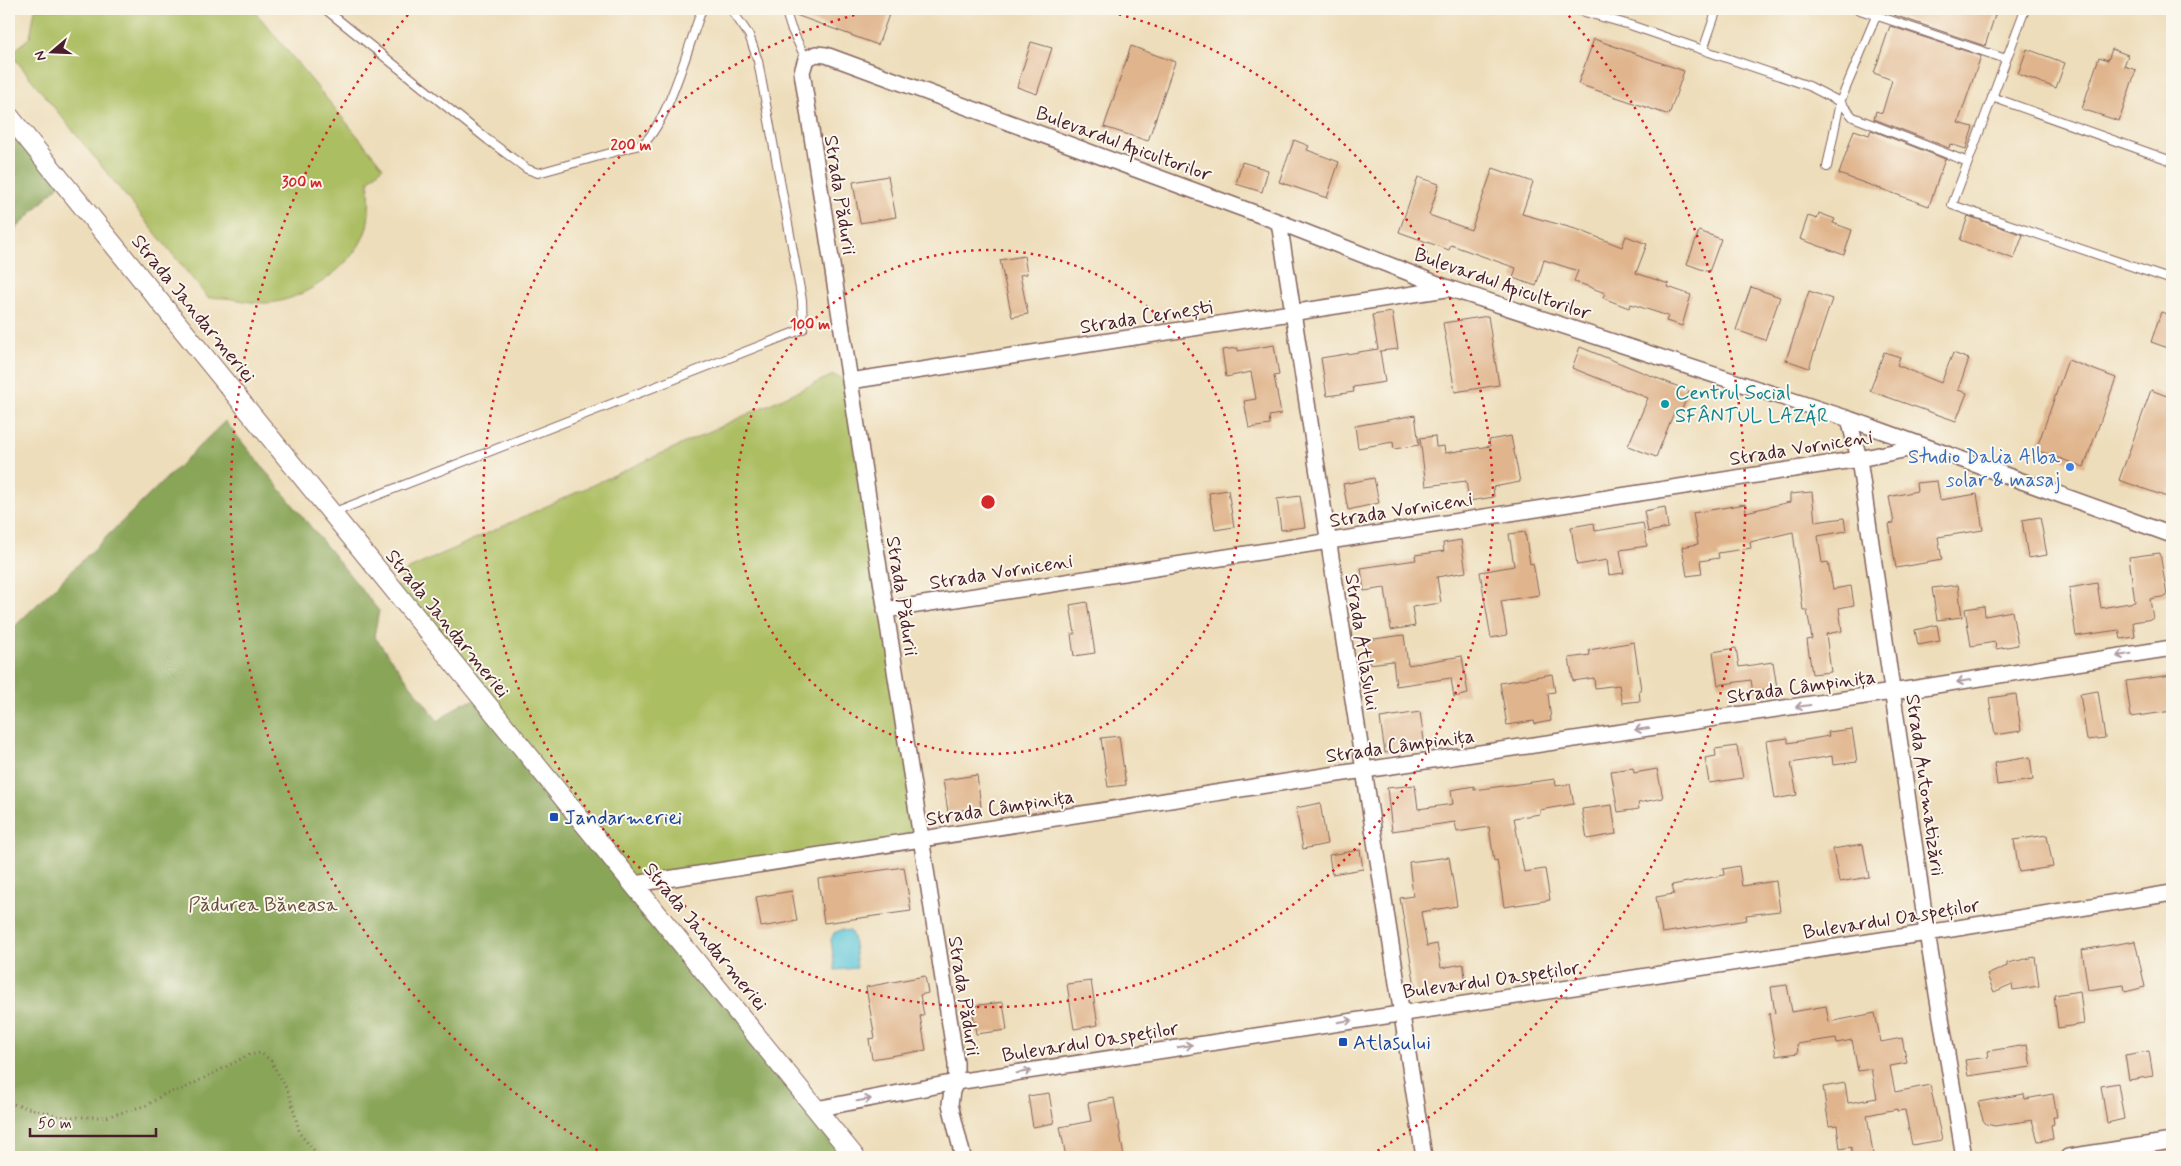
<svg xmlns="http://www.w3.org/2000/svg" width="2181" height="1166" viewBox="0 0 2181 1166" font-family="Mynerve,sans-serif">
	<style>
		.green { fill: #acbe62; stroke: #7b6e46 }
		.forest { fill: #89a558; stroke: #6a6242 }
		.water { fill: #5ec8d9; stroke: #547482 }
		.building { fill: #e0b58d }
		.lines { fill: none; stroke-linecap: round; stroke-linejoin: round }
		.service-casing { stroke: #83625d; stroke-width: 10 }
		.minor-casing { stroke: #83625d; stroke-width: 18 }
		.tertiary-casing { stroke: #83625d; stroke-width: 21 }
		.path { stroke: #83625d; stroke-width: 3; stroke-dasharray: 1 4; stroke-linecap: butt }
		.service { stroke: #fff; stroke-width: 8 }
		.minor { stroke: #fff; stroke-width: 15 }
		.tertiary { stroke: #fff; stroke-width: 19 }
		.oneway { stroke: #ae9aa0 }
		.ring { fill: none; stroke: #d62828; stroke-width: 2.5; stroke-dasharray: 2.5 5 }
		.culture-dot { fill: #0f9aa8; stroke: #fbf7ec; stroke-width: 2 }
		.shop-dot { fill: #3f7fe0; stroke: #fbf7ec; stroke-width: 2 }
		.transit-dot { fill: #1a4fb4; stroke: #fbf7ec; stroke-width: 2 }
		.labels { text-anchor: middle; stroke-width: 4; stroke-linejoin: round; paint-order: stroke }
		.street-label { font-size: 20px; fill: #4a1f2b; stroke: #fbf7ec }
		.culture-label { font-size: 20px; fill: #0d838f; stroke: #fbf7ec; text-anchor: start }
		.shop-label { font-size: 20px; fill: #366cbe; stroke: #fbf7ec; text-anchor: end }
		.transit-label { font-size: 20px; fill: #164399; stroke: #fbf7ec; text-anchor: start }
		.park-label { font-size: 20px; fill: #674f3c; stroke: #fbf7ec }
		.centre { fill: #d62828; stroke: #fbf7ec; stroke-width: 2.5 }
		.ring-label { font-size: 15px; text-anchor: middle; font-weight: bold; fill: #d62828; stroke: #fbf7ec; stroke-width: 4; stroke-linejoin: round; paint-order: stroke }
	</style>
	<rect width="100%" height="100%" fill="#fbf7ec"/>
	<filter id="ink" filterUnits="userSpaceOnUse"><feTurbulence type="fractalNoise" baseFrequency=".02" numOctaves="2"/><feDisplacementMap in="SourceGraphic" scale="10" xChannelSelector="R" yChannelSelector="G"/><feConvolveMatrix kernelMatrix="1 2 1 2 8 2 1 2 1" color-interpolation-filters="sRGB"/></filter>
	<filter id="wash" filterUnits="userSpaceOnUse"><feTurbulence type="fractalNoise" baseFrequency=".0096" numOctaves="4" result="noise"/><feDisplacementMap in="SourceGraphic" scale="20" xChannelSelector="R" yChannelSelector="G"/><feGaussianBlur stdDeviation="1.12" result="paint"/><feColorMatrix in="noise" values="0 0 0 0 0 0 0 0 0 0 0 0 0 0 0 0 0 1.4 0 .05"/><feComposite in="paint" operator="in"/></filter>
	<g filter="url(#wash)">
		<rect width="100%" height="100%" fill="#edddba"/>
		<path class="green" d="M35,9H253L383,167L369,180C369,197 371,217 365,233C353,267 300,303 265,303C245,303 230,296 208,298L11,54L30,37Z
			M833,375L850,381L920,840L635,884L393,591L407,570Z"/>
		<path class="forest" d="M9,116L62,182L9,236Z
			M225,421L379,611L374,636L438,721L462,703L481,699L855,1157H9V632Z"/>
		<path class="water" d="M841,930L850,931L853,937L857,968L835,970L831,940L834,933Z"/>
		<g id="blocks">
			<path class="building" d="M791,9H891L878,45L793,14Z
				M1896,9H1997L1985,46L1894,15Z
				M1890,26L1981,56L1958,123L1973,127L1966,149L1950,144L1949,148L1874,119L1876,111L1882,113L1892,80L1874,73Z
				M1594,39L1684,71L1669,115L1578,84Z
				M1031,42L1052,48L1037,94L1017,87Z
				M1131,46L1175,62L1148,141L1104,127Z
				M2027,49L2065,63L2056,88L2018,74Z
				M2112,49L2128,55L2124,66L2136,70L2119,121L2082,109L2099,57L2108,60Z
				M1854,130L1869,135L1871,130L1945,159L1929,206L1839,174Z
				M1294,140L1309,146L1307,150L1339,162L1327,198L1279,182Z
				M1242,162L1268,170L1262,192L1236,184Z
				M1493,168L1533,182L1522,214L1579,230L1622,247L1626,236L1647,244L1636,273L1669,284L1668,287L1691,295L1682,326L1666,321L1668,316L1631,304L1629,308L1603,298L1605,293L1574,281L1578,271L1544,260L1536,286L1513,278L1516,268L1451,245L1449,250L1399,232L1418,177L1439,184L1429,215L1471,230Z
				M888,176L896,217L860,223L853,182Z
				M1819,213L1835,219L1833,223L1852,230L1844,255L1800,239L1808,216L1817,219Z
				M1968,216L2023,235L2014,259L1960,240Z
				M1699,231L1721,239L1709,272L1687,264Z
				M1024,256L1027,274L1020,275L1028,314L1012,317L1000,260Z
				M1751,287L1780,297L1765,340L1736,330Z
				M1809,291L1832,299L1809,368L1786,360Z
				M1392,312L1398,349L1380,351L1385,382L1353,387L1354,392L1327,396L1321,358L1378,349L1372,315Z
				M2161,312L2172,315V346L2169,345L2168,348L2151,342Z
				M1488,316L1499,385L1455,392L1443,323Z
				M1274,345L1279,375L1274,376L1281,414L1269,416L1270,425L1249,428L1244,401L1256,399L1251,372L1226,377L1222,350L1238,348V351Z
				M1580,347L1689,391L1681,412L1675,410L1656,457L1628,446L1648,398L1572,368Z
				M1884,352L1900,357L1897,365L1941,383L1953,353L1969,359L1958,390L1967,393L1956,421L1870,391Z
				M2068,360L2116,378L2084,467L2036,450Z
				M2151,390L2172,398V483L2167,497L2119,480Z
				M1415,415L1419,445L1394,449L1393,442L1358,448L1355,426Z
				M1435,436L1436,447L1444,446L1445,453L1490,446L1489,440L1511,436L1520,482L1493,487L1494,497L1469,501L1466,481L1426,486L1420,438Z
				M1374,478L1379,503L1348,510L1343,484Z
				M1937,481L1940,500L1977,494L1983,530L1938,537L1942,560L1896,568L1889,524L1894,523L1889,497L1917,491L1916,483Z
				M1228,490L1234,527L1215,530L1209,493Z
				M1812,492L1815,522L1844,518L1846,531L1818,536L1822,563L1828,562L1833,589L1851,586L1854,605L1839,608L1842,631L1826,634L1831,672L1812,674L1807,640L1812,639L1807,610H1803L1793,532L1750,542L1751,548L1718,553L1719,558L1700,561L1702,574L1687,576L1682,547L1698,544L1693,513L1745,504L1746,512L1790,502V494Z
				M1300,496L1305,527L1281,530L1277,499Z
				M1665,507L1668,528L1648,532L1644,511Z
				M2040,517L2047,555L2028,558L2022,520Z
				M1594,523L1595,531L1643,523L1647,546L1620,550L1624,573L1609,575L1607,560L1577,565L1571,527Z
				M1525,532L1530,564L1533,563L1539,595L1501,601L1507,635L1491,638L1480,572L1514,566L1509,534Z
				M1461,540L1466,572L1437,577L1441,603L1412,607L1415,626L1391,630L1385,588L1364,591L1361,568L1416,560L1415,555L1444,551L1443,543Z
				M2160,553L2167,596L2150,599L2153,619L2133,622L2135,637L2121,639L2119,630L2076,636L2069,588L2097,583L2101,608L2135,602L2129,557Z
				M1958,585L1962,617L1937,620L1932,588Z
				M1087,602L1095,653L1074,656L1071,634H1075L1070,605Z
				M1984,606L1985,616L2012,611L2018,645L1996,649L1995,642L1971,646L1965,609Z
				M1937,625L1940,641L1918,645L1915,630Z
				M1404,635L1408,665L1462,656L1468,694L1454,697L1451,678L1396,686L1393,661L1369,664L1366,640Z
				M1634,642L1641,690H1639L1640,701L1622,703L1619,685L1595,688L1594,678L1573,681L1569,658L1590,655L1589,650Z
				M1736,648L1739,667L1773,662L1777,688L1753,692L1751,680L1718,685L1713,652Z
				M1552,674L1555,692L1548,693L1551,721L1535,724L1534,721L1507,725L1500,683Z
				M2172,675V711L2131,717L2126,681Z
				M2098,691L2105,738L2087,740L2080,694Z
				M2016,694L2021,731L1995,735L1989,698Z
				M1420,712L1425,747L1385,753L1380,718Z
				M1852,729L1857,762L1833,765L1832,756L1791,763L1797,795L1775,799L1766,741L1788,738V743L1829,736L1828,732Z
				M1119,736L1126,785L1108,787L1101,738Z
				M1737,746L1743,778L1709,783L1705,758L1716,756L1715,749Z
				M2030,757L2033,780L1997,785L1994,763Z
				M1633,768L1634,773L1657,769L1663,798L1638,803L1639,809L1618,812L1611,771Z
				M977,775L981,807L948,812L943,780Z
				M1555,779L1556,786L1570,784L1574,804L1540,810V814L1514,818L1524,872L1545,869L1550,900L1504,907L1497,860L1494,861L1489,827L1457,832L1455,822L1392,831L1387,788L1415,785L1418,809L1453,804L1451,790L1474,786V790Z
				M1320,803L1327,844L1303,849L1296,808Z
				M1612,805L1616,834L1587,839L1582,809Z
				M2047,835L2053,867L2019,872L2014,840Z
				M1863,844L1869,877L1839,882L1833,849Z
				M1360,850L1363,869L1332,874L1329,855Z
				M1449,857L1457,906L1421,912L1427,946L1437,944L1441,968L1463,964L1466,983L1416,992L1400,898L1413,896L1409,862Z
				M1739,866L1742,886L1776,881L1780,911L1746,915L1747,920L1662,933L1656,897L1674,894L1672,885L1724,875L1723,869Z
				M904,867L911,911L824,923L818,879Z
				M792,891L797,921L761,927L756,897Z
				M2135,941L2145,987L2125,992L2124,985L2088,990L2082,950Z
				M2035,957L2039,986L2013,990L2012,984L1994,992L1987,975L2007,966V963Z
				M925,976L928,993L920,995L924,1015L920,1016L926,1050L872,1059L869,1039L875,1038L866,987Z
				M1091,981L1098,1025L1074,1029L1067,984Z
				M1787,985L1792,1012L1826,1006L1829,1022L1875,1013L1881,1042L1902,1038L1907,1063L1890,1066L1895,1092L1930,1085L1942,1140L1912,1145L1905,1110L1897,1111V1109L1867,1115L1873,1154L1853,1157L1851,1147L1840,1149L1837,1125L1829,1126L1823,1087L1845,1083L1848,1103L1877,1098L1871,1069L1858,1071L1852,1040L1837,1043L1836,1038L1797,1044L1798,1053L1776,1056L1769,1014L1775,1013L1771,987Z
				M2080,991L2084,1024L2058,1028L2054,995Z
				M1003,1002L1007,1030L976,1034L972,1006Z
				M2027,1045L2031,1067L1968,1076L1965,1060L1989,1057L1988,1051Z
				M2149,1051L2153,1076L2129,1080L2125,1055Z
				M2118,1083L2124,1119L2107,1123L2101,1086Z
				M1049,1093L1054,1123L1033,1127L1028,1096Z
				M2024,1094L2025,1099L2053,1094L2057,1117H2053L2054,1124L2051,1125L2053,1139L2038,1141L2032,1120L1995,1126L1986,1124L1983,1120L1978,1102Z
				M1114,1098L1124,1157H1097L1096,1151L1066,1157L1060,1127L1091,1121L1088,1103Z"/>
		</g>
	</g>
	<g filter="url(#ink)">
		<use href="#blocks" fill-opacity="0" stroke="#83625d" stroke-width="1"/>
		<g class="lines">
			<g class="service-casing">
				<path id="service" d="M325,9L488,140L527,169L538,173L643,144C669,120 689,44 702,9
					M785,9L791,28L806,59
					M1574,9L1630,25L1809,86L1840,102L1853,117L1968,162
					M1857,9L2006,59
					M2024,12L1952,205L2172,280
					M1703,50L1717,9
					M1992,97L2172,161
					M1827,167L1840,102L1879,9
					M332,513L803,329L802,300L758,61L749,35L731,9"/>
			</g>
			<g class="minor-casing">
				<path id="minor" d="M1279,222L1424,1157
					M850,381L1446,289
					M1849,419L1859,459L1927,933L1964,1157
					M885,610L1859,459L1923,446
					M635,884L1324,776L1892,692L2172,648
					M816,1109L956,1082L1927,933L2172,893
					M963,1157L950,1104L952,1091L956,1082V1063L802,72L806,59L816,54L826,55L1279,222L1448,288L1849,419L2172,535
					M2068,1157L2172,1141"/>
			</g>
			<g class="tertiary-casing">
				<path id="tertiary" d="M9,116L855,1157"/>
			</g>
			<path class="path" d="M9,1103L64,1117H107L147,1105L166,1093L183,1089L249,1055L261,1053L271,1061L289,1093L300,1134L320,1157"/>
			<use href="#service" class="service"/>
			<use href="#minor" class="minor"/>
			<use href="#tertiary" class="tertiary"/>
		</g>
		<defs><path id="oneway-shaft" d="M-6 0H5M1.5-3L5.5 0L1.5 3" fill="none" stroke-width="1.6" stroke-linecap="round" stroke-linejoin="round" transform="scale(1.25)"/></defs>
		<g class="oneway">
			<use href="#oneway-shaft" transform="translate(2124 655) rotate(171)"/>
			<use href="#oneway-shaft" transform="translate(1964 681) rotate(171)"/>
			<use href="#oneway-shaft" transform="translate(1803 706) rotate(172)"/>
			<use href="#oneway-shaft" transform="translate(1642 729) rotate(172)"/>
			<use href="#oneway-shaft" transform="translate(1345 1021) rotate(-9)"/>
			<use href="#oneway-shaft" transform="translate(1185 1046) rotate(-9)"/>
			<use href="#oneway-shaft" transform="translate(1024 1072) rotate(-9)"/>
			<use href="#oneway-shaft" transform="translate(864 1100) rotate(-10)"/>
		</g>
	</g>
	<g class="ring">
		<circle cx="988" cy="502" r="252"/>
		<path d="M1097 9A505 505 0 1 1 879 9"/>
		<path d="M604 1154A757 757 0 0 1 412 10M1564 10A757 757 0 0 1 1372 1154"/>
	</g>
	<circle class="culture-dot" cx="1665" cy="404" r="5"/>
	<circle class="shop-dot" cx="2070" cy="467" r="5"/>
	<g class="transit-dot">
		<rect x="549" y="812" width="10" height="10" rx="2.5"/>
		<rect x="1338" y="1037" width="10" height="10" rx="2.5"/>
	</g>
	<g class="labels">
		<g class="street-label">
			<text transform="translate(1124 143) rotate(20)" y="7">Bulevardul Apicultorilor</text>
			<text transform="translate(841 195) rotate(81)" y="7">Strada Pădurii</text>
			<text transform="translate(1503 283) rotate(19)" y="7">Bulevardul Apicultorilor</text>
			<text transform="translate(194 308) rotate(51)" y="7">Strada Jandarmeriei</text>
			<text transform="translate(1146 316) rotate(-9)" y="7">Strada Cernești</text>
			<text transform="translate(1801 447) rotate(-9)" y="7">Strada Vorniceni</text>
			<text transform="translate(1401 509) rotate(-9)" y="7">Strada Vorniceni</text>
			<text transform="translate(1001 571) rotate(-9)" y="7">Strada Vorniceni</text>
			<text transform="translate(903 596) rotate(81)" y="7">Strada Pădurii</text>
			<text transform="translate(448 623) rotate(51)" y="7">Strada Jandarmeriei</text>
			<text transform="translate(1363 642) rotate(81)" y="7">Strada Atlasului</text>
			<text transform="translate(1801 686) rotate(-8)" y="7">Strada Câmpinița</text>
			<text transform="translate(1400 745) rotate(-8)" y="7">Strada Câmpinița</text>
			<text transform="translate(1926 785) rotate(82)" y="7">Strada Automatizării</text>
			<text transform="translate(1000 807) rotate(-9)" y="7">Strada Câmpinița</text>
			<text transform="translate(1891 918) rotate(-9)" y="7">Bulevardul Oaspeților</text>
			<text transform="translate(706 936) rotate(51)" y="7">Strada Jandarmeriei</text>
			<text transform="translate(1491 979) rotate(-8)" y="7">Bulevardul Oaspeților</text>
			<text transform="translate(965 996) rotate(81)" y="7">Strada Pădurii</text>
			<text transform="translate(1090 1041) rotate(-9)" y="7">Bulevardul Oaspeților</text>
		</g>
		<g class="culture-label">
			<text x="1675" y="399">Centrul Social<tspan x="1675" dy="23">SFÂNTUL LAZĂR</tspan></text>
		</g>
		<g class="shop-label">
			<text x="2060" y="463">Studio Dalia Alba<tspan x="2060" dy="23">solar &amp; masaj</tspan></text>
		</g>
		<g class="transit-label">
			<text x="564" y="824">Jandarmeriei</text>
			<text x="1353" y="1049">Atlasului</text>
		</g>
		<g class="park-label">
			<text x="263" y="911">Pădurea Băneasa</text>
		</g>
	</g>
	<circle cx="988" cy="502" r="8" class="centre"/>
	<g class="ring-label">
		<text x="631" y="150">200 m</text>
		<text x="302" y="187">300 m</text>
		<text x="810" y="329">100 m</text>
	</g>
	<rect width="2181" height="1166" fill="none" stroke="#fbf7ec" stroke-width="30"/>
	<g transform="translate(52 52) rotate(251)" stroke="#fbf7ec" stroke-width="4" paint-order="stroke">
	<path d="M0-4L9 19L0 12L-9 19Z" fill="#4a1f2b"/>
	<text y="-8" font-size="14" font-weight="bold" text-anchor="middle" fill="#4a1f2b">N</text>
	</g>
	<path d="M30 1128v8h126v-8" fill="none" stroke="#4a1f2b" stroke-width="2.5"/>
	<text x="38" y="1128" font-size="15" fill="#4a1f2b" stroke="#fbf7ec" stroke-width="4" paint-order="stroke">50 m</text>
</svg>
